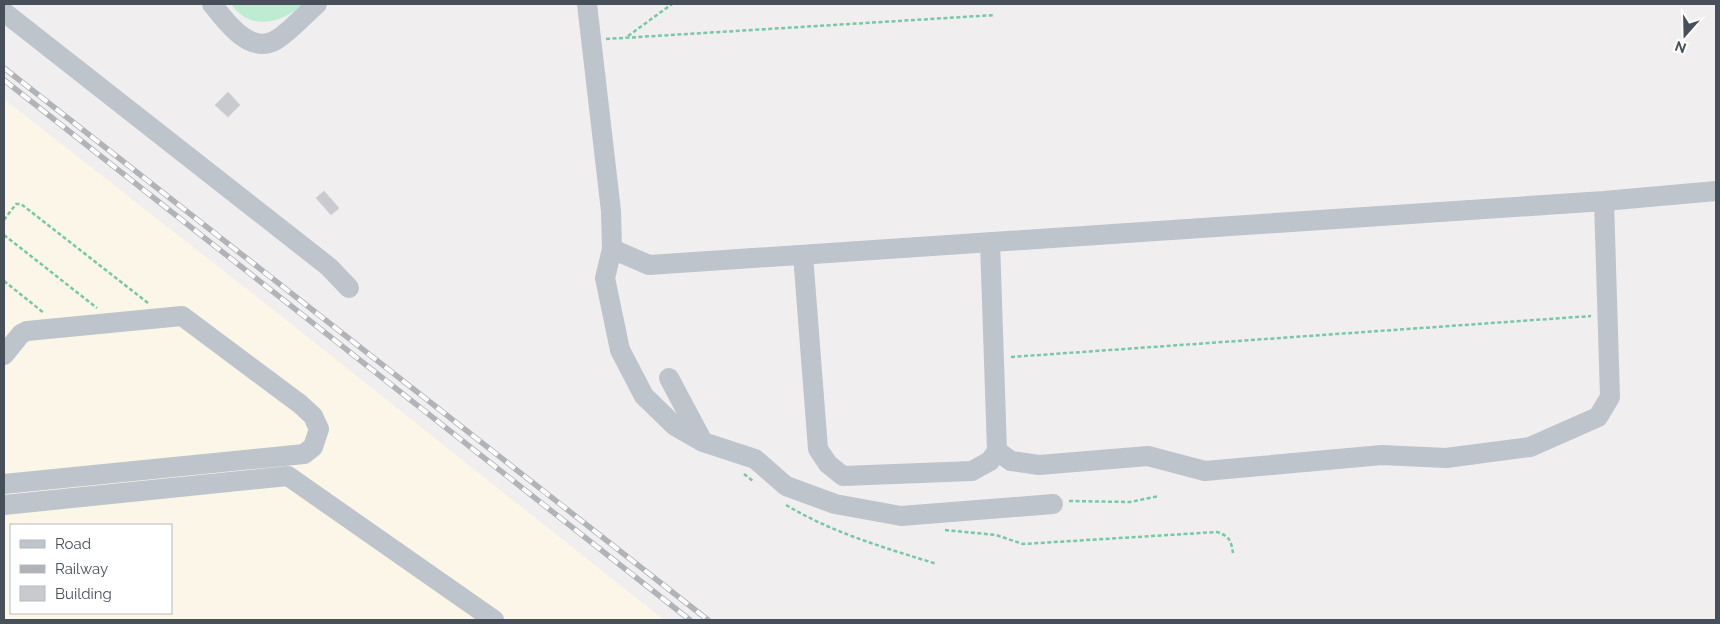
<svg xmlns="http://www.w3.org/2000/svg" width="1720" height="624" viewBox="0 0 1720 624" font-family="Raleway,sans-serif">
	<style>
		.commercial { fill: #fbf6e7; fill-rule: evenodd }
		.green { fill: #beecd3 }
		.building { fill: #c8cad0; stroke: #d2d4d9 }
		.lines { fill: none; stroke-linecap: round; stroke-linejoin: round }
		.path { stroke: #78c8a6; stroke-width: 2.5; stroke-dasharray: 4 2.5; stroke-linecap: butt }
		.minor { stroke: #bdc4cc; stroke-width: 20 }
		.rail-casing { stroke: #b0b3b8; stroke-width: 5.5 }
		.rail { stroke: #fff; stroke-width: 4; stroke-dasharray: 11; stroke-linecap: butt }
	</style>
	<rect width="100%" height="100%" fill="#f0eeee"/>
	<path class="commercial" d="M4,99L261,300L664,620H4ZM11,525H171V613H11Z"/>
	<path class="green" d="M231,4H303C282,23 250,32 231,4Z"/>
	<path class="building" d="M228,92L240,105L228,117L215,105Z
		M324,191L339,208L331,215L316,198Z"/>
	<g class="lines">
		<path class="path" d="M628,36L672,4
			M606,39L995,15
			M4,220L16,204H21L148,303
			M4,235L97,308
			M4,281L44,313
			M1011,357L1591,316
			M744,474L753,481
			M1069,501L1130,502L1159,496
			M786,505C833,533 885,548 937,564
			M945,530L996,535L1023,544L1217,532C1229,536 1231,540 1233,553"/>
		<path class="minor" d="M212,4C226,22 250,55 276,40C291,31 304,15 317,4
			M587,4L611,211L612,249L649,265L1604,201L1716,191
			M4,12L329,267L349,288
			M612,249L605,278L620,350L644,396L675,426L703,442L755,459L786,486L835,504L901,516L1053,504
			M803,255L818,449L828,464L843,476L972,471L990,461L997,451L990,242
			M4,355L21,334L27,331L182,316L300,404L313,416L319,429L313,447L304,454L4,484
			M669,378L703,442
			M997,451L1011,461L1039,465L1148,456L1205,471L1382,455L1446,458L1530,447L1598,417L1610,397L1604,201
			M4,505L288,476L494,620"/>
		<g class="rail-casing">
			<path id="rail" d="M4,68L708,620
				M4,80L690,620"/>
		</g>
		<use href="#rail" class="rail"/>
	</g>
	<rect width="1720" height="624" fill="none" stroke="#47505a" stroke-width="10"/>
	<rect x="10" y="524" width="162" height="90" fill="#ffffff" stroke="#b5b9bd"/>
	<rect x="20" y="540" width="25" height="8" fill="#bdc4cc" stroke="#b5b9bd"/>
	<text x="55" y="549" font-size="15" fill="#47505a">Road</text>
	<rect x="20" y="565" width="25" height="8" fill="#b0b3b8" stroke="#b5b9bd"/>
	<text x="55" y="574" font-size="15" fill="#47505a">Railway</text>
	<rect x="20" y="586" width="25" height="15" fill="#c8cad0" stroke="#b5b9bd"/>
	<text x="55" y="599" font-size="15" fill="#47505a">Building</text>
	<g transform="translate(1685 35) rotate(200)" stroke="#ffffff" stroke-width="4" paint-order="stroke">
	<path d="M0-4L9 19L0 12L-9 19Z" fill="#47505a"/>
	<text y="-8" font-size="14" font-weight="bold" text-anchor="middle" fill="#47505a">N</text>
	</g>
</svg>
